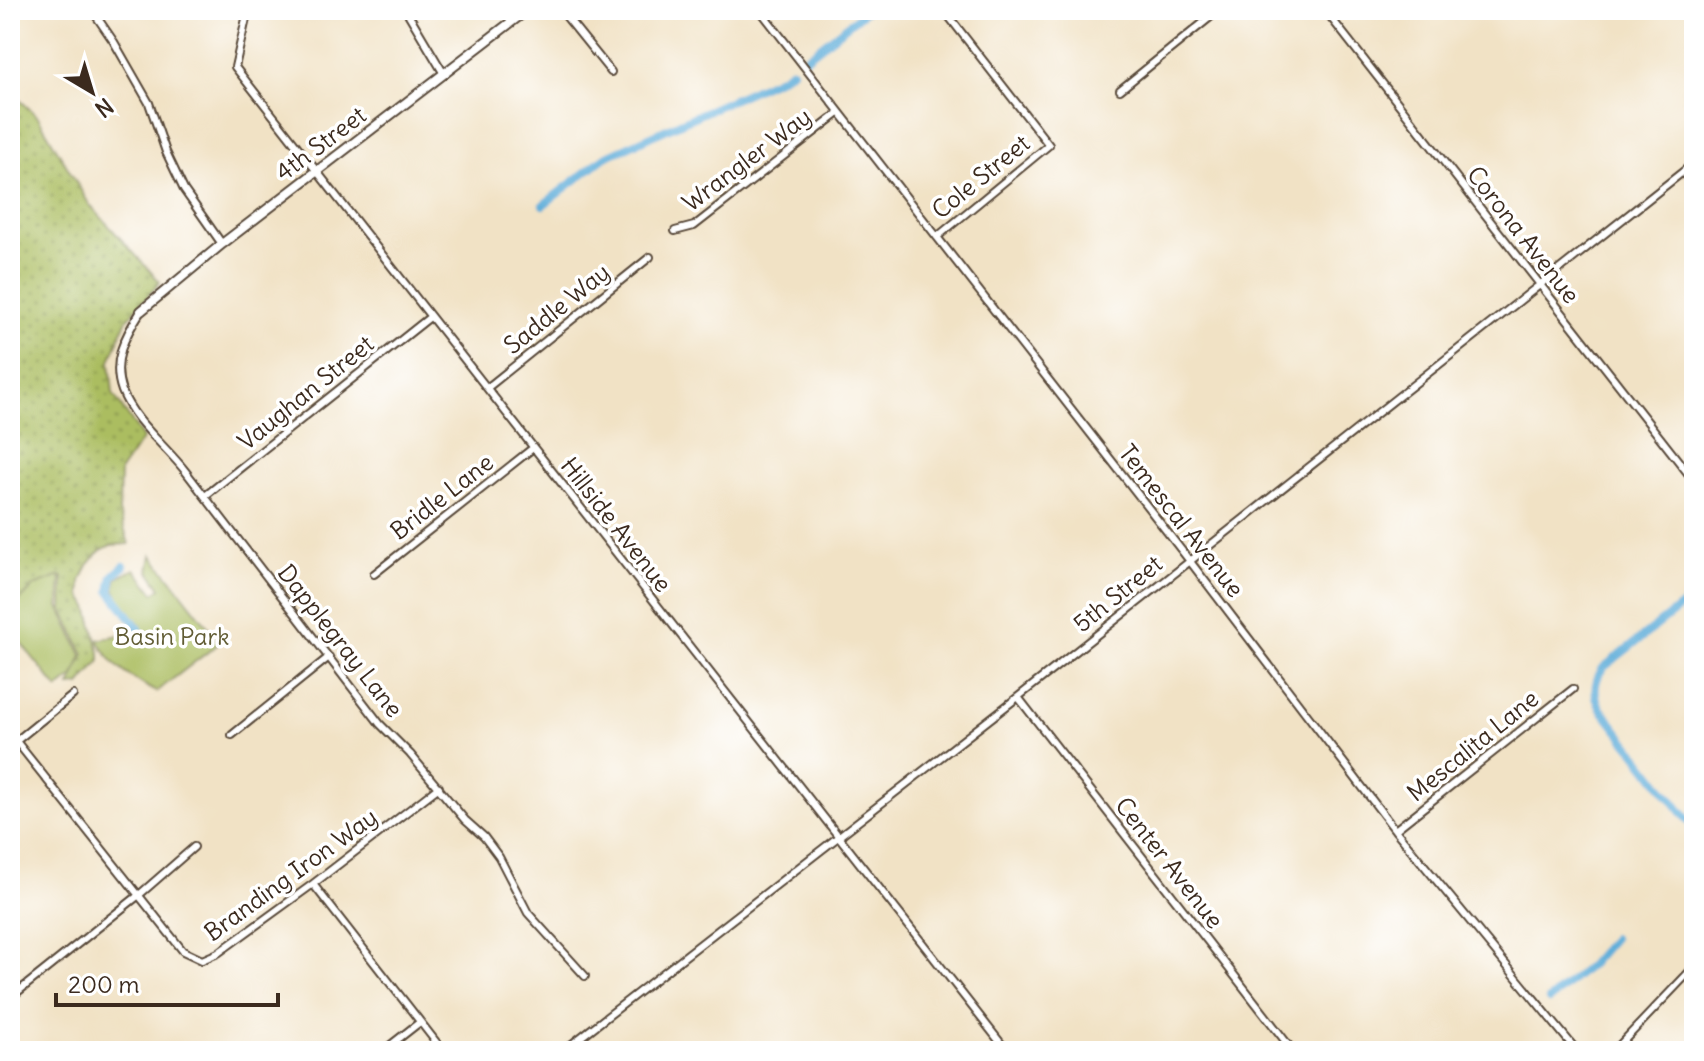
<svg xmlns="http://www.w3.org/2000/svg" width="1704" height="1061" viewBox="0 0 1704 1061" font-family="Delius,sans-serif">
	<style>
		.grass { fill: url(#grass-dots); stroke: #737440; stroke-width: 2 }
		.park { fill: #abbd61; stroke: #737440; stroke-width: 2 }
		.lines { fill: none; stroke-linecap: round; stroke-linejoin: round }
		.canal { stroke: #5fadd9; stroke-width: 8 }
		.minor-casing { stroke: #564637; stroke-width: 10 }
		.tertiary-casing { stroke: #564637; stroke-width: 12 }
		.minor { stroke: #fff; stroke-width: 6 }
		.tertiary { stroke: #fff; stroke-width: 8 }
		.labels { text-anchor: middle; stroke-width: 7; stroke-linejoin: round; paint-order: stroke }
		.street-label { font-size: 24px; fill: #3b2a1e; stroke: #fff }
		.park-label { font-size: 24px; fill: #625d35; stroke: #fff }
	</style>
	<defs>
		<pattern id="grass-dots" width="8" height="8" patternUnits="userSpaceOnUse" patternTransform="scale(2)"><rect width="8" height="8" fill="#abbd61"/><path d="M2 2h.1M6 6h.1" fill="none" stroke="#8c9a4f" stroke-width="1.8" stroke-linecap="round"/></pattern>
	</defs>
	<rect width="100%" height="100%" fill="#fff"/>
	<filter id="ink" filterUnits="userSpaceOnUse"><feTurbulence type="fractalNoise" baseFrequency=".0125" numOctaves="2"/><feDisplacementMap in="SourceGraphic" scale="16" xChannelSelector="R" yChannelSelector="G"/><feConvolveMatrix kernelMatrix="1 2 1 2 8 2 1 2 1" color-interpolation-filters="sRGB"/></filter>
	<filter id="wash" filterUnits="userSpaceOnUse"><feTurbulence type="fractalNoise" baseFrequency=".006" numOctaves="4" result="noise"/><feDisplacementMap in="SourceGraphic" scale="32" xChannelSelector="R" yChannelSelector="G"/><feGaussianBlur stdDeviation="1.8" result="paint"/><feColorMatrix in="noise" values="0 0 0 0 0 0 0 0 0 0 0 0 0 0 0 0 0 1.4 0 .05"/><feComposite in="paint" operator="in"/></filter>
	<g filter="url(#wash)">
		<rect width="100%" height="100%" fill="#f1e2c5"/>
		<path class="grass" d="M10,83L20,100L38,117L89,204L160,282L126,321L110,361L113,394L143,438L120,471L119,512L129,544L111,545L101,550L88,565L81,581V595L88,607L100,653V661L80,685L70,686L84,654L62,608L63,577L34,586L10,611Z"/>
		<path class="park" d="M152,555L213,633L211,635L218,644L156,692C129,676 113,669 98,640L140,630L141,626L119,599L114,588L117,578L135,569L154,593L161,588L149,571Z
			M61,576L59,607L82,655L74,676L58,689L10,629V611L34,586Z"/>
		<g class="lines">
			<path class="canal" d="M806,58L867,10
				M543,205L605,157L780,78L792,70
				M124,566L113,576L110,591L139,629
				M1694,596L1603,668C1594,681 1593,695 1601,709L1694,828
				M1549,1000L1589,966L1613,938"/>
		</g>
	</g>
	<g filter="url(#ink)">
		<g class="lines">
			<g class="minor-casing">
				<path id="minor" d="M92,10L114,42L149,103L166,152L184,190L222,244
					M248,10L235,67L1007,1051
					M406,10L444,74
					M561,10L611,72
					M760,10L1189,560L1395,830L1577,1051
					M1325,10L1694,481
					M1120,90L1219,10
					M675,231L694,226L839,113
					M937,237L1049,145L950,18
					M141,311C125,336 111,361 122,391C134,422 166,446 186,472C251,556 315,640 380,724L410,754L465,820L484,837L499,857L528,913L585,976
					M487,388L650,257
					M205,496L430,317
					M374,574L533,448
					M1018,697L1293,1051
					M232,735L329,657
					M16,741L183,951L202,960L218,953L313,884L439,787
					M10,746L73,695
					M1395,830L1573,689
					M313,884L443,1051
					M10,998L139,895L194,847
					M383,1051L420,1022
					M563,1051L1018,697L1694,163
					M1614,1051L1694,967"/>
			</g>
			<g class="tertiary-casing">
				<path id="tertiary" d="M141,311L222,244L527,10"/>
			</g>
			<use href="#minor" class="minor"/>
			<use href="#tertiary" class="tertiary"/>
		</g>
	</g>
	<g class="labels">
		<g class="street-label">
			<text transform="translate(321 144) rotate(-37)" y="8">4th Street</text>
			<text transform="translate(747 160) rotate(-37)" y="8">Wrangler Way</text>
			<text transform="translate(981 177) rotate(-39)" y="8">Cole Street</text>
			<text transform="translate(1523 235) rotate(52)" y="8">Corona Avenue</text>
			<text transform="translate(557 309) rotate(-39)" y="8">Saddle Way</text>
			<text transform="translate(306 393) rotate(-39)" y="8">Vaughan Street</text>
			<text transform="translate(442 497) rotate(-38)" y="8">Bridle Lane</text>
			<text transform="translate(1181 521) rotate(52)" y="8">Temescal Avenue</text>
			<text transform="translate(616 525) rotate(52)" y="8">Hillside Avenue</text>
			<text transform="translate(1118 594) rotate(-39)" y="8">5th Street</text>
			<text transform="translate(340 641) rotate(52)" y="8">Dapplegray Lane</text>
			<text transform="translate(1473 746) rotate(-39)" y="8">Mescalita Lane</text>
			<text transform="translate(1169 863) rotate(52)" y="8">Center Avenue</text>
			<text transform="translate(291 875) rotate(-36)" y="8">Branding Iron Way</text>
		</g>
		<g class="park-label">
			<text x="172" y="645">Basin Park</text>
		</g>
	</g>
	<rect width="1704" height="1061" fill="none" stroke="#fff" stroke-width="40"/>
	<g transform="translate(92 92) rotate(142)" stroke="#ffffff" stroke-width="6" paint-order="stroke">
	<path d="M0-6L14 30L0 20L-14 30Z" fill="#3b2a1e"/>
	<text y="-12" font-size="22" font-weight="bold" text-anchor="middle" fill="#3b2a1e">N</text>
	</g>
	<path d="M56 993v12h222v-12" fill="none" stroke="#3b2a1e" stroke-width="4"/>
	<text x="68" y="993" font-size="24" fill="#3b2a1e" stroke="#ffffff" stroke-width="6" paint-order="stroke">200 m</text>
</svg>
